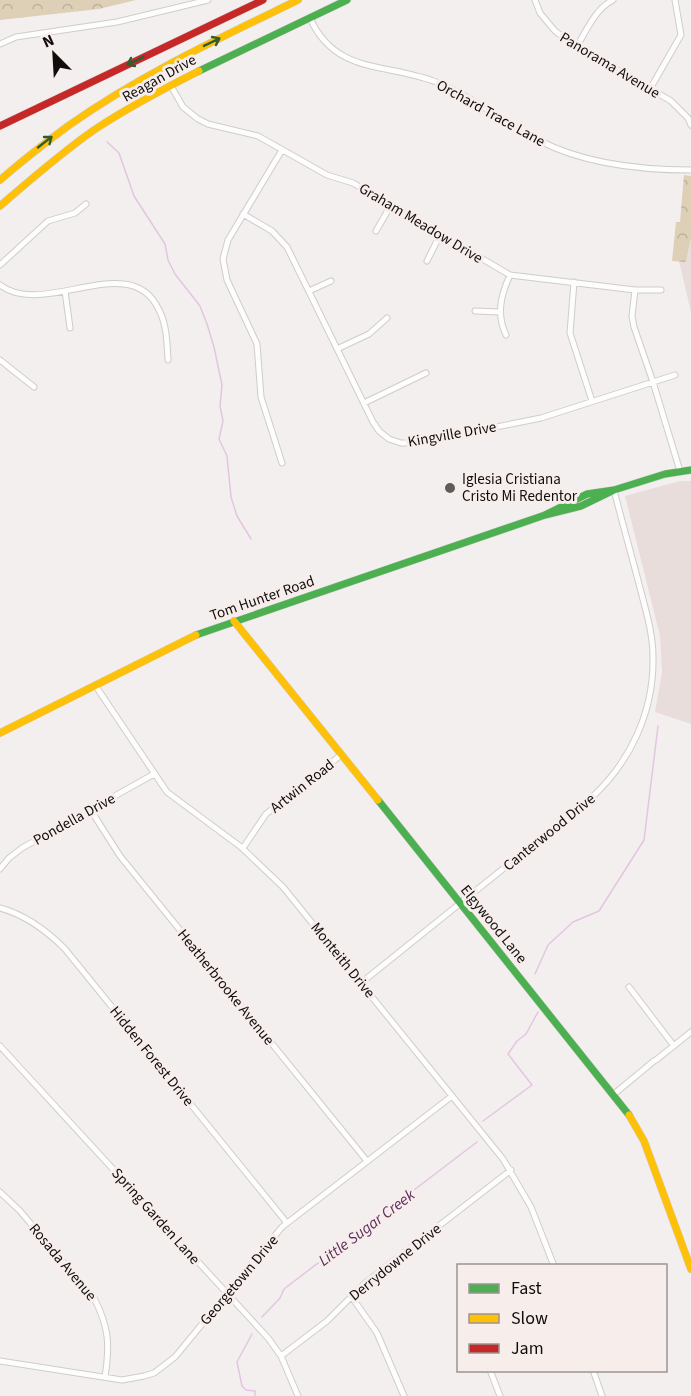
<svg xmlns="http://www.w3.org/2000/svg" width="691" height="1396" viewBox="0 0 691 1396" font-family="'Source Sans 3',sans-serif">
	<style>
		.built { fill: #e9dddc }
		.forest { fill: url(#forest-crowns) }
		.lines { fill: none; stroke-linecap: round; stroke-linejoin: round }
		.stream { stroke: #e2c6e0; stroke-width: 1.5 }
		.street-casing { stroke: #d0cccb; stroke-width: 7 }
		.fast-casing { stroke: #d0cccb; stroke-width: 8 }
		.slow-casing { stroke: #d0cccb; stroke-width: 8 }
		.jam-casing { stroke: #d0cccb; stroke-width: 8 }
		.street { stroke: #fdfdfd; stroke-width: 5 }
		.fast { stroke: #4caf50; stroke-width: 7 }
		.slow { stroke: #ffc107; stroke-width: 7 }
		.jam { stroke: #c62828; stroke-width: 7 }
		.oneway { stroke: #2e5e2e }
		.poi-dot { fill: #605c5c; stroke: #f7eeec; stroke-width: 2 }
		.labels { text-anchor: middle; stroke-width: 6; stroke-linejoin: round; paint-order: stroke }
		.street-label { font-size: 15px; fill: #100d0d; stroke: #f7eeec }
		.poi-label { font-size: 15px; fill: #100d0d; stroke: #f7eeec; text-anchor: start }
		.water-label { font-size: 16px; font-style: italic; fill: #5d2e5e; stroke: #f7eeec }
	</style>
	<defs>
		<pattern id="forest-crowns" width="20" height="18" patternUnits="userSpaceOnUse" patternTransform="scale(1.5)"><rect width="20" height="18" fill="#ded0b7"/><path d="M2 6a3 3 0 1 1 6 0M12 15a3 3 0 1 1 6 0" fill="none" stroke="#bdb19c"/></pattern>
	</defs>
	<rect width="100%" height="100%" fill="#f4efef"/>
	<path class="built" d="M691,238V312L679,261L686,262Z
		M680,481H691V724L655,712L662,672L660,636L625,496Z"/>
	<path class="forest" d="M0,0H136L99,9L0,20Z
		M684,175L691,176V238L686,262L672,261L676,222H680Z"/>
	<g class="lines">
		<path class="stream" d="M107,142L119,153L134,196L165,244L168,260L175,274L200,306L207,324L214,347L222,385L220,406L223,421L219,439L227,456L231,497L237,516L251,539
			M535,974L548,945L573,922L599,911L644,840L658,726
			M483,1121L532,1085L508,1054L517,1041L526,1034L538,1012
			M262,1317L280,1298L284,1289L477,1142
			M252,1334L237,1362L242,1386L246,1390L255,1391V1396"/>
		<g class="street-casing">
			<path id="street" d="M535,0L540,13L555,31L571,43L671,101L688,118L691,125
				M310,18C336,77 391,62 441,84C476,99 506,124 540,141C585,164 641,170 691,170
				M0,44L16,37L117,22L208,0
				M577,46C587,30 595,9 613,0
				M171,86L183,107L198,119L208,124L258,136L327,175L353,183L510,275L635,290H661
				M650,89L681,35L675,0
				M282,150L228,240L223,259L227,280L257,344L261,397L282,463
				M243,214L272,231L287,247L373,422L379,431L389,439L401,443H416L541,418L675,375
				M376,231L391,205
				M427,261L440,235
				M0,265L48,221L75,213L86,204
				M574,282L570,333L592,401
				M0,285C44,319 131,248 159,310C167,325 167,344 168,360
				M635,290L632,316L634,327L653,382L680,471
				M65,291L70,328
				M309,291L331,281
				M475,311L500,312
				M506,335C496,314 501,295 510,275
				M337,349L369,334L387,318
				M0,360L34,387
				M364,403L426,373
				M95,685L167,792L241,847L283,887L503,1159L531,1207L554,1266
				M90,809L120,856L367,1161
				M243,848L266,814L341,755
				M0,869L9,858L22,848L154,774
				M0,908C26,915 46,930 65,949L287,1223
				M361,983L590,799C630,763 654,712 653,657C653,632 645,608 639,584C631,553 622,522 614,490
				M629,987L674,1046
				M0,1046L268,1338L281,1356L298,1396
				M656,1060L691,1032
				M614,1094L654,1061
				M0,1192L20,1211L94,1298C109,1327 110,1345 105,1377
				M351,1296L377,1333L404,1396
				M281,1356L327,1321L365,1283L511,1170
				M0,1361L122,1380L144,1376L154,1373L175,1357L282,1227L452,1096
				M490,1370L500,1396
				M593,1370L602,1396"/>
		</g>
		<g class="fast-casing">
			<path id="fast" d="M199,71L347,0
				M614,490L665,474L691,470
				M196,635L545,515L587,494L614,490L581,506L545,515
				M378,800L629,1115"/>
		</g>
		<g class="slow-casing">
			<path id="slow" d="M0,180C22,161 45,143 68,126C140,75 220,38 298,0
				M0,206C30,180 61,153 94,130C127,108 163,89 199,71
				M234,621L378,800
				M0,733L196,635
				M629,1115L644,1141L691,1269"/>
		</g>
		<g class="jam-casing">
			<path id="jam" d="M0,126L263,0"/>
		</g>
		<use href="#street" class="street"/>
		<use href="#fast" class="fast"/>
		<use href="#slow" class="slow"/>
		<use href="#jam" class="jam"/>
	</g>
	<defs><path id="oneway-shaft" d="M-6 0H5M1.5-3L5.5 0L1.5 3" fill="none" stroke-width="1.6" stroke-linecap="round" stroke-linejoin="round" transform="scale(1.5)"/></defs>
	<g class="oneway">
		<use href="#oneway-shaft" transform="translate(212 42) rotate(-26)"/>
		<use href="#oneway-shaft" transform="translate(135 61) rotate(154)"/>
		<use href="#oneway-shaft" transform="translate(45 142) rotate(-38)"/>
	</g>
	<circle class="poi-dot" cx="450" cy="488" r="6"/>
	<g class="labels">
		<g class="street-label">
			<text transform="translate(610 65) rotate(31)" y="5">Panorama Avenue</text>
			<text transform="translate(159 78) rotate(-29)" y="5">Reagan Drive</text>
			<text transform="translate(491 113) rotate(29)" y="5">Orchard Trace Lane</text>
			<text transform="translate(421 223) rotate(31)" y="5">Graham Meadow Drive</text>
			<text transform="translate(452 434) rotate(-10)" y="5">Kingville Drive</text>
			<text transform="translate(262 598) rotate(-19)" y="5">Tom Hunter Road</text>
			<text transform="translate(302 786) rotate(-38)" y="5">Artwin Road</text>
			<text transform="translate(74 819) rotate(-29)" y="5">Pondella Drive</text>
			<text transform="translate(549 832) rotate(-39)" y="5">Canterwood Drive</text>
			<text transform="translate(494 924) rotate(51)" y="5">Elgywood Lane</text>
			<text transform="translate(343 960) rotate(51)" y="5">Monteith Drive</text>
			<text transform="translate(226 987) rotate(51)" y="5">Heatherbrooke Avenue</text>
			<text transform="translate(152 1056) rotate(51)" y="5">Hidden Forest Drive</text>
			<text transform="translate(156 1216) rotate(48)" y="5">Spring Garden Lane</text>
			<text transform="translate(63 1262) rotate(50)" y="5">Rosada Avenue</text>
			<text transform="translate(395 1262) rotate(-39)" y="5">Derrydowne Drive</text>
			<text transform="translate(239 1280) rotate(-50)" y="5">Georgetown Drive</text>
		</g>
		<g class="poi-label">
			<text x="462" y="484">Iglesia Cristiana<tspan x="462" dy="17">Cristo Mi Redentor</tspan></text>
		</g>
		<g class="water-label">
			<text transform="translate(366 1227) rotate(-37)" y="6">Little Sugar Creek</text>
		</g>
	</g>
	<rect x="457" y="1264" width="210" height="108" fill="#f7eeec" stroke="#9b9493" stroke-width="1.5"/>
	<rect x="469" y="1284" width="30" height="9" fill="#4caf50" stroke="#9b9493" stroke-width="1.5"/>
	<text x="511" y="1294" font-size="18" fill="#100d0d">Fast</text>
	<rect x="469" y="1314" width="30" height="9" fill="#ffc107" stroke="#9b9493" stroke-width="1.5"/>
	<text x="511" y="1324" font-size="18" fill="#100d0d">Slow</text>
	<rect x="469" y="1344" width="30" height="9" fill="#c62828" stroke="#9b9493" stroke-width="1.5"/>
	<text x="511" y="1354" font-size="18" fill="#100d0d">Jam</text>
	<g transform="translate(54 54) rotate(336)" stroke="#f7eeec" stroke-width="4.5" paint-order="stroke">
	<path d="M0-4.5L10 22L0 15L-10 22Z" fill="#100d0d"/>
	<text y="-9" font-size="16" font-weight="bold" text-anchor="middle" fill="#100d0d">N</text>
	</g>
</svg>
